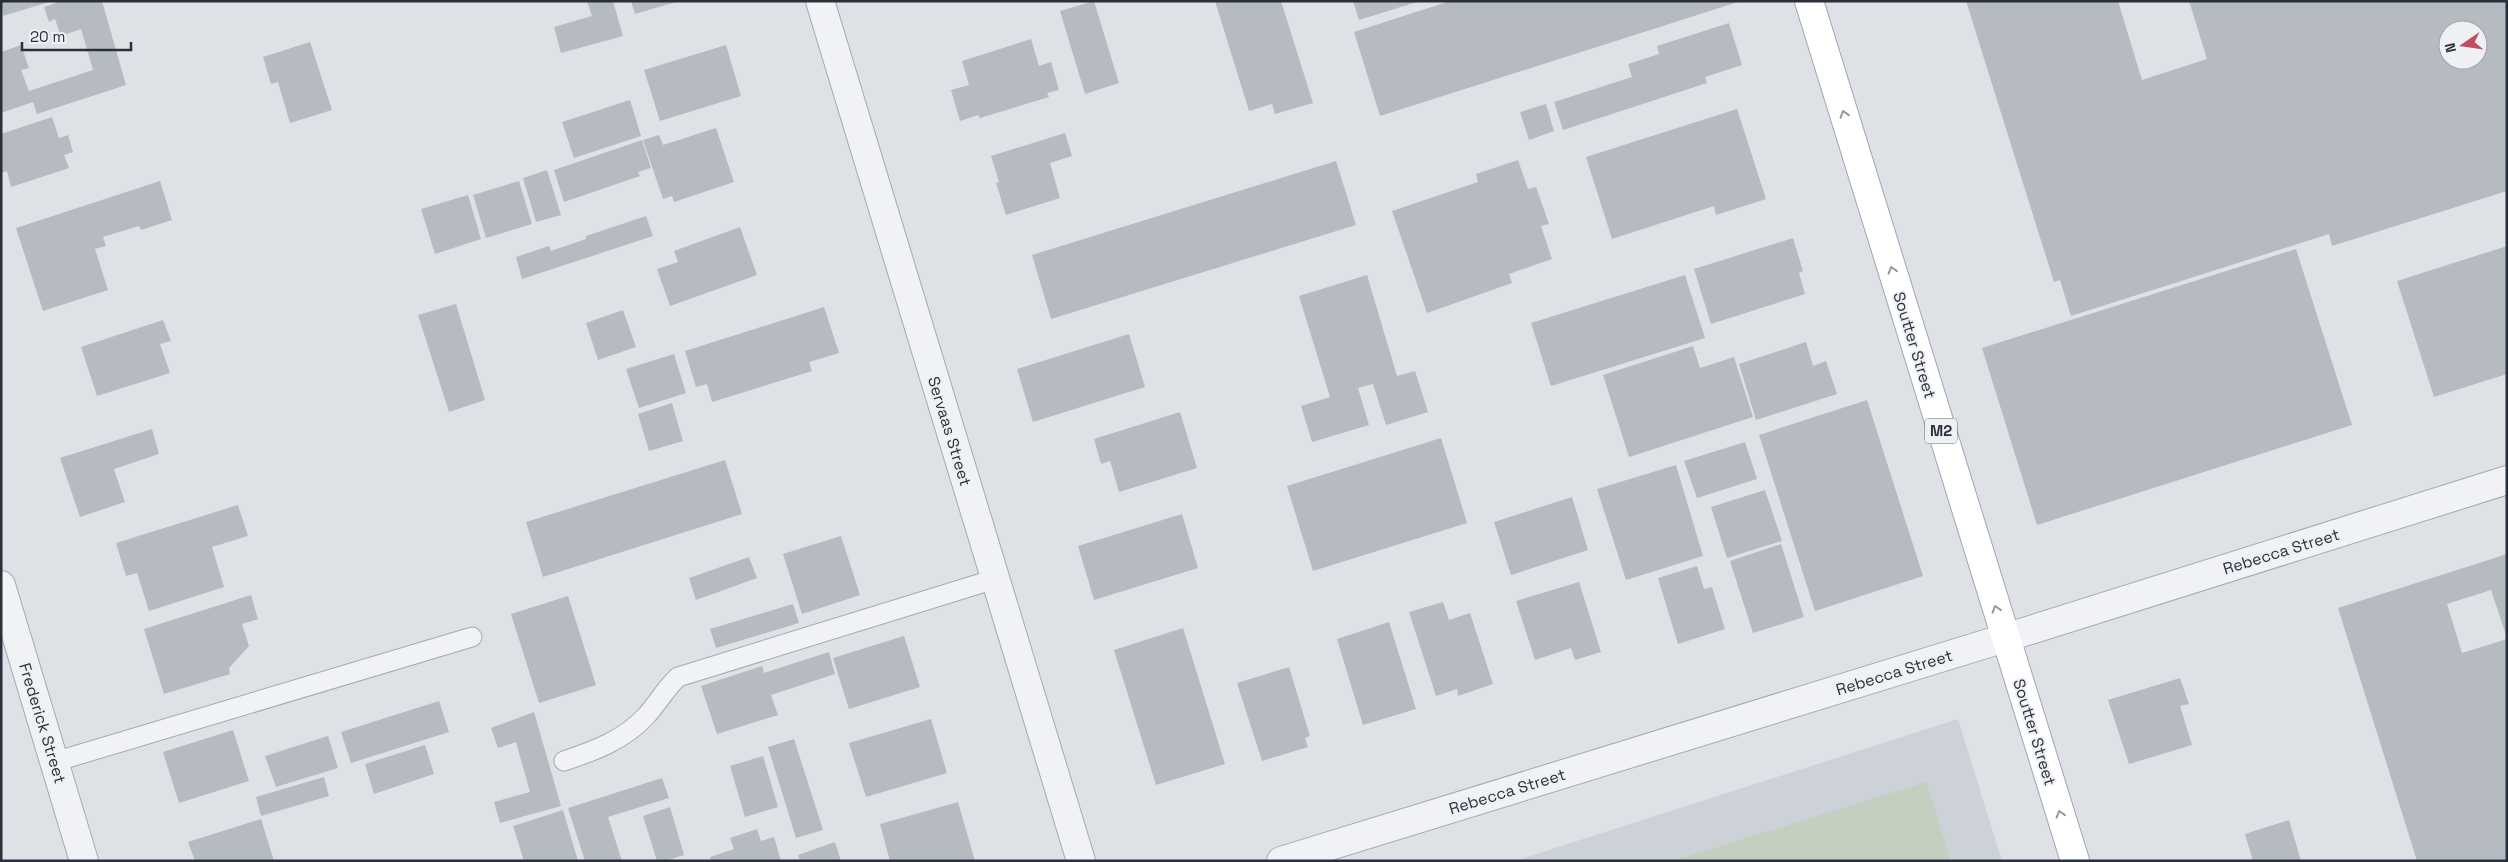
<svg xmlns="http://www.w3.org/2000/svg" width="2508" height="862" viewBox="0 0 2508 862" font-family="'Space Grotesk',sans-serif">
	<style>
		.built { fill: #cdd1d8 }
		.green { fill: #c4cfc0 }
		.building { fill: #b6bbc2; fill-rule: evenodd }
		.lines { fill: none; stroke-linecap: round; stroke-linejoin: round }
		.lane-casing { stroke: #a4a9b0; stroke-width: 21 }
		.street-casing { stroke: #a4a9b0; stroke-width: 30 }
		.primary-casing { stroke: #9fa6b1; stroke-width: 30 }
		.lane { stroke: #f1f2f5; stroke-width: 19 }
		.street { stroke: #f1f2f5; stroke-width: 28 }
		.primary { stroke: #fff; stroke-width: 28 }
		.oneway { stroke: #94989e }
		.labels { text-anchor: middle; stroke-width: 4; stroke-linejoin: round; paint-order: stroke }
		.shield { fill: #eef0f4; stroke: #646a73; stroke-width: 1 }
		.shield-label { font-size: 15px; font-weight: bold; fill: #29303c }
		.street-label { font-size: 16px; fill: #29303c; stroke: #eef0f4 }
	</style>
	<rect width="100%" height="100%" fill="#dee2e6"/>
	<path class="built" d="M1958,719L2002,861H1515Z"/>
	<path class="green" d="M1926,782L1951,861H1673Z"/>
	<path class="building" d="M1,1H49V2L3,16Z
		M62,1H102L126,85L37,114L33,102L1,113V52L21,45L29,68L21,70L29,91L93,70L81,29L61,36L55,19L49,22L44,7Z
		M587,1H613L623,36L561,53L554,27L592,16Z
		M631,1H676V2L635,14Z
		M1094,1L1119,83L1085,94L1060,11Z
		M1215,1H1281L1313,103L1275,114L1272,104L1249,111Z
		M1353,1H1417V2L1359,20Z
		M1450,1H1737L1738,2L1380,116L1354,32Z
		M1966,1H2118L2142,80L2207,59L2189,1H2507V191L2332,246L2329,234L2071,316L2060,280L2054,282ZM2448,30H2478V60H2448Z
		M1729,23L1742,65L1705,77L1707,83L1563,130L1554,102L1632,77L1628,64L1659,54L1657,46Z
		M1031,39L1039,66L1051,62L1059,90L1047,93L1049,97L980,118L978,115L960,121L951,90L969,85L962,61Z
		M310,42L332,110L290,123L278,82L271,84L263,57Z
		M726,45L741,96L660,121L644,70Z
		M630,100L641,136L574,158L562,122Z
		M1546,104L1554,131L1529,140L1520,112Z
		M1737,109L1766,199L1716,215L1714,206L1612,239L1586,157Z
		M52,117L59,138L68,135L73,152L64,155L69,168L11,187L7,171L1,173V134Z
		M716,128L734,182L674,202L672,196L663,199L643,140L659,135L663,145Z
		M1065,133L1072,156L1050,163L1060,198L1006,215L996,183L999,182L991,156Z
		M642,140L651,168L638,172L640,176L564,202L554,170Z
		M1518,160L1528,189L1536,187L1549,224L1541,226L1552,259L1509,274L1512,283L1427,313L1392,211L1478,182L1476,174Z
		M1336,161L1356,225L1051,319L1032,255Z
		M547,170L561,215L536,222L523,178Z
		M160,181L172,220L141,230L139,226L103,237L106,246L95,249L108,290L43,311L16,228Z
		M519,181L532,224L486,238L473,195Z
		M468,195L481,239L435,254L421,209Z
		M646,216L653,236L522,279L516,257L549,246L551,251L586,239V236Z
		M740,227L757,275L670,306L657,269L678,262L674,251Z
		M1793,238L1803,271L1799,273L1805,294L1711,324L1694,269Z
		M2507,246V374L2434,397L2397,281Z
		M2296,249L2352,425L2037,525L1982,348Z
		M1367,275L1397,376L1415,371L1428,412L1386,425L1373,384L1358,388L1369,425L1312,442L1301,406L1330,397L1299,296Z
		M1685,275L1705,338L1551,386L1531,323Z
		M456,304L485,400L449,412L418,315Z
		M824,307L839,353L809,362L812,371L712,402L707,384L696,387L685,351Z
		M623,310L636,347L598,360L586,323Z
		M163,320L171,341L160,344L170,373L97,396L81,347Z
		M1129,334L1145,387L1033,422L1017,369Z
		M1806,342L1813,366L1826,361L1837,394L1756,420L1739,364Z
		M1693,346L1700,368L1734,357L1753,417L1629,457L1603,375Z
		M674,354L686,393L639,408L626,369Z
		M1867,400L1923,576L1815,611L1759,435Z
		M672,403L683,441L649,451L638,414Z
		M1180,412L1197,468L1119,492L1110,461L1101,464L1094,439Z
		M152,429L159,454L114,469L125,502L80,517L60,458Z
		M1441,438L1467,523L1313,571L1287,486Z
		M1745,442L1757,479L1697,498L1684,461Z
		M725,460L742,514L543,577L526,522Z
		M1676,465L1703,556L1626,580L1597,489Z
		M1765,490L1782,541L1727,558L1711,507Z
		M1572,497L1588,550L1511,575L1494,522Z
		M238,505L248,536L212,547L224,587L149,611L137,573L126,576L116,543Z
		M1182,514L1198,568L1094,600L1078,546Z
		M841,536L860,595L802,614L783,554Z
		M1781,544L1804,617L1753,633L1730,561Z
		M2507,554V638L2491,590L2447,604L2462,653L2507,639V861H2417L2338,608Z
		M749,557L757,578L696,600L689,578Z
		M1697,566L1704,589L1712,587L1725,629L1678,644L1658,578Z
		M1579,582L1601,652L1575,660L1571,648L1535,660L1516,601Z
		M251,595L258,619L242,624L249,646L229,668L230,674L164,694L144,629Z
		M568,596L596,685L539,703L511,614Z
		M1443,602L1449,620L1470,613L1493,684L1458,696L1457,689L1436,696L1409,612Z
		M793,604L799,623L716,648L710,629Z
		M1389,622L1416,709L1363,725L1337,639Z
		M1183,628L1225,764L1156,785L1114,650Z
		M904,636L920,687L849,709L833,658Z
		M829,652L835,674L771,695L778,715L717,734L701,686L762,666L764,673Z
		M1289,667L1310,736L1305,738L1308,747L1262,761L1237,683Z
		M2180,678L2189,704L2180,706L2192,745L2129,764L2108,700Z
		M439,701L449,732L351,763L341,732Z
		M534,712L561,806L500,823L494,802L530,792L516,742L498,748L491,728Z
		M931,719L947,773L866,797L849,743Z
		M233,730L249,781L179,803L163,752Z
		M328,736L338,768L276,787L265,756Z
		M794,739L823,830L796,838L768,747Z
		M425,745L434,774L374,794L365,764Z
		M763,756L778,807L745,817L730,766Z
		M324,777L329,796L261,816L256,797Z
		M662,778L669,798L608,817L622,861H585L568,808Z
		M958,802L975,861H890L880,824Z
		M670,807L684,855L665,861H657L643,816Z
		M563,810L578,861H524L513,826Z
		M261,819L274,861H195L188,842Z
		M2289,820L2301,861H2253L2245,834Z
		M757,829L761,841L774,837L781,861H711L710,857L734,849L730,838Z
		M835,842L841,861H800L798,855Z"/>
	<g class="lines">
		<g class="lane-casing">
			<path id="lane" d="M564,761C594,751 624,740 646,716C658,703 665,689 678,677L995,579
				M54,762L472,637"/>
		</g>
		<g class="street-casing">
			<path id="street" d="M820,1L1081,861
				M1,585L84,861
				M1281,861L2005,638L2507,480"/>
		</g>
		<g class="primary-casing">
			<path id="primary" d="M1809,1L2075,861"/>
		</g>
		<use href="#lane" class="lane"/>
		<use href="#street" class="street"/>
		<use href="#primary" class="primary"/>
	</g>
	<defs><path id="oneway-chevron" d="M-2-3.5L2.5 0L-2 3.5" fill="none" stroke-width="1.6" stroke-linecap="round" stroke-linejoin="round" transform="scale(1.25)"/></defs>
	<g class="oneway">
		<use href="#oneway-chevron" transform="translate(1844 114) rotate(-107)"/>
		<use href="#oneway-chevron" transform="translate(1892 270) rotate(-107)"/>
		<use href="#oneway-chevron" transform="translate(1996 609) rotate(-107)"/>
		<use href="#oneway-chevron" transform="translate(2060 814) rotate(-107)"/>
	</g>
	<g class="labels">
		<rect class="shield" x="1925" y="418.5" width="32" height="25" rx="4"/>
		<g class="shield-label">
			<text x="1941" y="436">M2</text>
		</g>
		<g class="street-label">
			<text transform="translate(1915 345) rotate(73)" y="6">Soutter Street</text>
			<text transform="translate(950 431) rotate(73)" y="6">Servaas Street</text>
			<text transform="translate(2281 551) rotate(-17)" y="6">Rebecca Street</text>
			<text transform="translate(1894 672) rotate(-17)" y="6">Rebecca Street</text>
			<text transform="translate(43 723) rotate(73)" y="6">Frederick Street</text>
			<text transform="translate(2035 732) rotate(73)" y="6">Soutter Street</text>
			<text transform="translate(1507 791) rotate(-17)" y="6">Rebecca Street</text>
		</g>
	</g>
	<rect width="2508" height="862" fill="none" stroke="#29303c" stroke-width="5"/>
	<g transform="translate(2463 45) rotate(257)"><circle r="24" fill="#eef0f4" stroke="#9fa3aa"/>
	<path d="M0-4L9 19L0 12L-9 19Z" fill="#c04f62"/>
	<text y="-8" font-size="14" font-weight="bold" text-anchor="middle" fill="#29303c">N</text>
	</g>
	<path d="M22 42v8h109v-8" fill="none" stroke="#29303c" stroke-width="2.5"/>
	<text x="30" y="42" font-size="15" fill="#29303c" stroke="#eef0f4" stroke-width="4" paint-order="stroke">20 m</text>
</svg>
